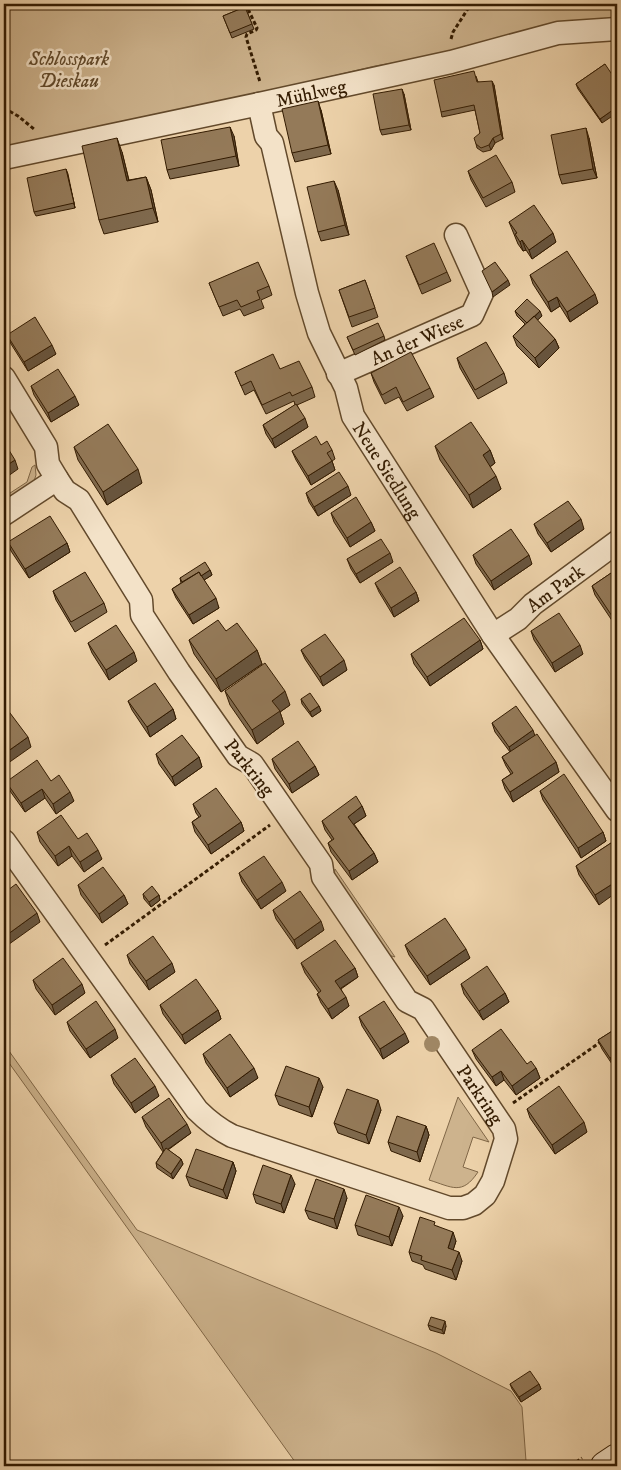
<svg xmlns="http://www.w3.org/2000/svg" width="621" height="1470" viewBox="0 0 621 1470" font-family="'IM FELL DW Pica',serif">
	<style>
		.green { fill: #cdb38d; stroke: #806747 }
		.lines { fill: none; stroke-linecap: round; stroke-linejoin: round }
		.street-casing { stroke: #62492b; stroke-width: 25 }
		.secondary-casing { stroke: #331b01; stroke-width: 30 }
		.path { stroke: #331b01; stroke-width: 3; stroke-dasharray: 4 2.5; stroke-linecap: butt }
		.street { stroke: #f3e2c8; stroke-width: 22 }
		.secondary { stroke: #f3e2c8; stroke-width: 28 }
		.tree { fill: #a08764 }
		.wall { fill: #7f694d; stroke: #331b01 }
		.shaded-wall { fill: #68553e; stroke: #331b01 }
		.building { fill: #947a59; stroke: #331b01 }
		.labels { text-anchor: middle; stroke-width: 5; stroke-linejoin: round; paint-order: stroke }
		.park-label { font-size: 19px; font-style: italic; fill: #61492b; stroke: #f3e2c8 }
		.street-label { font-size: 19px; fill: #331b01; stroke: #f3e2c8 }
	</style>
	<rect width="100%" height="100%" fill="#edd2aa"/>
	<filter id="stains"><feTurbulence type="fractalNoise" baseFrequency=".004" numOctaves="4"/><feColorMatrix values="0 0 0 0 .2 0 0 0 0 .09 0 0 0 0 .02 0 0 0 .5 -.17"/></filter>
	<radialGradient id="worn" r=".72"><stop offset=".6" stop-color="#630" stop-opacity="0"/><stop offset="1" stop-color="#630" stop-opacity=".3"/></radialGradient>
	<path class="green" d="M4,4H617V23L544,25L456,52L375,66L256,94L4,149Z
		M35,465L36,475L33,484L4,503V497L27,482L32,467Z
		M335,869L395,957L385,954L334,878Z
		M4,1044L137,1230L436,1353L511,1391L522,1407L526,1461L538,1466H298L4,1056Z
		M458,1097L489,1142L473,1137L463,1167L478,1172C462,1196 452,1187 429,1180Z"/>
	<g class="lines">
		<g class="street-casing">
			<g id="street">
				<path id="s1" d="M259,104L266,136L272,143L307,293L319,333L346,388L353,416L493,635L617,810"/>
				<path id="s2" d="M4,158L259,104L451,62L558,33L617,29"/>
				<path id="s3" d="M338,374L472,315L482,293L456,235"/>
				<path id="s4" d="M4,378L46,447L48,464L57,479L65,491L79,500L141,600L142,615L179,672L238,756L252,764L321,864L323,877L407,1001L423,1009L504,1129L506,1139L493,1181L485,1195L474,1204L463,1208H449L232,1136C218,1129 208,1121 197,1110L4,841"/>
				<path d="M4,514L57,479"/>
				<path id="s5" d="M493,635L518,619L533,604L617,542"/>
			</g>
		</g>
		<g class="secondary-casing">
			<path id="secondary" d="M605,1466L617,1458"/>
		</g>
		<path class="path" d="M237,4V12
			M242,10L248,9L257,28L256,30L247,34L246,37L260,82
			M451,39L453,32L471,4
			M4,108L18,116L34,129
			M4,812L9,820
			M105,945L270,825
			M513,1103L602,1041
			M571,1466L582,1458"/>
		<use href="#street" class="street"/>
		<use href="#secondary" class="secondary"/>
	</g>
	<circle class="tree" cx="432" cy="1044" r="8"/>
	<path class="wall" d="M245,7L254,29L232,38L223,16Z
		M605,64L602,123L578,89L576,84Z
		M476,76L478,82L494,85L503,139L495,143L491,150L483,152L477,148L476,144L480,133L475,110L442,117L441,112Z
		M404,94L411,130L382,135L380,130Z
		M321,110L331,154L295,162L292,153Z
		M234,136L239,166L170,179L167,170Z
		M589,138L597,178L562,184L559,175Z
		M122,152L129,180L146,177L151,190L158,222L104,234L99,220Z
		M66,169L75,208L36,216L34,212Z
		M468,171L512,182L515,192L486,207L471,180Z
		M338,190L349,235L321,241L318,232Z
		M509,222L556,242L532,259L526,250L523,251L518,244Z
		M406,256L447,272L451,281L422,294Z
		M530,275L598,303L570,322L560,306L551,312L533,284Z
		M365,280L378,317L352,327L339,290Z
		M209,283L269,286L272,295L261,300L264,308L244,316L240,309L223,316Z
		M515,311L542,316L537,320L555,339L559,348L539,368L517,346L513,336L525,324L517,316Z
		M7,335L56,354L28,371L11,344Z
		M384,336L385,340L355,355L347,337Z
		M457,358L504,373L507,383L478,399L460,368Z
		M280,369L312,387L315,397L297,405L308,427L275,448L266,434L263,425L295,405L294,401L266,414L254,390L245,395L235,372Z
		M371,373L430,388L434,397L407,411L399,397L385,404L374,382Z
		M31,386L79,405L51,422L34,395Z
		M321,445L332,450L335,459L332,461L335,470L311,485L296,460L292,451Z
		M435,446L490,450L495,463L490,467L501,489L473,508L440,460Z
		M74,447L142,483L107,505L78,460Z
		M306,493L351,495L318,516L309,502Z
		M331,513L371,522L375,531L350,547L334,522Z
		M534,524L584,529L551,552L538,534Z
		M8,542L67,543L70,552L29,578L11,551Z
		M473,555L532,564L494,590L476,564Z
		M347,559L393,562L360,583L351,569Z
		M617,569V628L595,595L592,586Z
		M210,570L212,575L204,580L219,608L193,624L176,598L172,589L181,583L180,578Z
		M375,583L416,592L419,601L394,617L379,592Z
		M53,591L104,603L107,612L75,632L56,600Z
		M226,631L257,650L262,664L221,692L194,654L189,640Z
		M531,631L583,654L555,672L534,640Z
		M480,640L483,649L430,686L414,664L411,654Z
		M88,643L137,661L109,680L92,653Z
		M301,650L347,670L323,686L305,659Z
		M225,691L290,705L280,712L284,724L257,744L230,705Z
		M301,699L319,706L321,711L312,717L302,704Z
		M128,701L173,709L176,719L150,737L132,710Z
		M492,723L535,736L556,762L559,772L513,802L505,789L502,780L511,774L506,766L502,757L510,752L495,732Z
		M156,754L199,757L202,767L175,786L159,764Z
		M272,759L315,766L319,775L292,793L275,769Z
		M51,781L74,801L56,814L45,798L25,812L10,791L6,782Z
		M540,791L603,832L606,841L581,858L543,800Z
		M193,804L241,822L244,831L211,854L195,832L192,822L199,817L196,813Z
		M362,806L366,816L354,824L374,853L378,862L352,880L331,852L328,843L332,840L325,830L322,821Z
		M37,832L102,859L84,872L72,856L58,866L40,842Z
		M611,843L599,905L579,875L576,866Z
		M239,873L286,891L261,909L242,882Z
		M78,885L124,895L128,904L102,923L81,895Z
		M143,894L159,895L160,900L151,907L144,899Z
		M273,910L324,930L297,949L276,919Z
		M405,945L470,958L430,985L409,955Z
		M127,955L175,972L149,990L130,964Z
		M301,963L355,968L358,977L341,989L349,1006L332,1019L321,1003L317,994L319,993L305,973Z
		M33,980L85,993L55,1015L36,989Z
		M461,984L505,993L509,1002L483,1020L464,994Z
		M160,1005L218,1010L221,1019L185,1044L163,1014Z
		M359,1017L409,1042L383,1059L362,1026Z
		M67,1022L118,1038L90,1058L70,1031Z
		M617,1028V1065L614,1067L602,1049L598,1040Z
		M472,1050L527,1064L536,1068L540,1078L516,1095L504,1080L496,1086L476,1059Z
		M203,1054L258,1078L230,1097L206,1063Z
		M111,1075L159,1096L135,1113L114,1084Z
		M323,1087L312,1117L279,1105L275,1095Z
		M527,1109L587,1132L555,1154L530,1118Z
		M381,1110L369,1144L338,1133L334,1123Z
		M142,1117L191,1133L168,1150L181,1159L183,1164L173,1179L157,1168L156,1163L163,1152L146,1127Z
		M426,1126L429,1135L420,1162L391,1151L388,1142Z
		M233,1162L236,1171L227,1199L190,1186L186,1176Z
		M295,1184L284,1213L256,1203L253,1194Z
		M347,1198L337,1229L309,1219L305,1210Z
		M403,1216L392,1246L358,1235L355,1225Z
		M437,1226L456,1241L453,1250L462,1261L456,1280L425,1269L423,1265L412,1261L409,1252Z
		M428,1325L446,1326L444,1334L430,1330Z
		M510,1384H539L541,1389L521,1402L512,1389Z"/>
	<path class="shaded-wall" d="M492,81L494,85L503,139L501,134Z
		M402,89L404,94L411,130L409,125Z
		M318,101L321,110L331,154L328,145Z
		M617,107V113L602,123L600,119Z
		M230,127L234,136L239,166L236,156Z
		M586,128L589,138L597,178L593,169Z
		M117,138L122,152L132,194L127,181Z
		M493,138L495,143L491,150L489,145Z
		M66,169L68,174L75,208L74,203Z
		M146,177L151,190L158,222L153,208Z
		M334,181L338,190L349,235L345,225Z
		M553,233L556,242L532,259L529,250Z
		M522,240L526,250L523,251L520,242Z
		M508,280L510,285L493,297L492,292Z
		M595,294L598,303L570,322L567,312Z
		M557,297L560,306L551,312L548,302Z
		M540,311L542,316L529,328L528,324Z
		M555,339L559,348L539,368L535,358Z
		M52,345L56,354L28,371L24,362Z
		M75,396L79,405L51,422L48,413Z
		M305,418L308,427L275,448L272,439Z
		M490,450L495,463L487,469L483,455Z
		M15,460L18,469L4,479V467Z
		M332,461L335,470L311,485L308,476Z
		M138,469L142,483L107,505L103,492Z
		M496,476L501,489L473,508L469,495Z
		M348,486L351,495L318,516L314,507Z
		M581,519L584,529L551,552L547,543Z
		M371,522L375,531L350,547L347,538Z
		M67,543L70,552L29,578L25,569Z
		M390,553L393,562L360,583L356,574Z
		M529,555L532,564L494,590L491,581Z
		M210,570L212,575L187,591L185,586Z
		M416,592L419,601L394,617L391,608Z
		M216,598L219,608L193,624L189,615Z
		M617,617V627L614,619Z
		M480,640L483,649L430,686L427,677Z
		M580,645L583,654L555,672L552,663Z
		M257,650L262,664L221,692L216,679Z
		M134,652L137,661L109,680L106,670Z
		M344,660L347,670L323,686L320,677Z
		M285,691L290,705L280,712L284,724L257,744L252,730L272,701Z
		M319,706L321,711L312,717L310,712Z
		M173,709L176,719L150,737L147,727Z
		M533,730L536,739L512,756L509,747Z
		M28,737L31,747L4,766V754Z
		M199,757L202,767L175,786L172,777Z
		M556,762L559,772L513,802L510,792Z
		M315,766L319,775L292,793L289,784Z
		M42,789L45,798L25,812L21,803Z
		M70,792L74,801L56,814L53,804Z
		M362,806L366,816L351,826L348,817Z
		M241,822L244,831L211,854L208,845Z
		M603,832L606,841L581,858L578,848Z
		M69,846L72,856L58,866L55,856Z
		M98,850L102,859L84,872L80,862Z
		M374,853L378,862L352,880L349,871Z
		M617,881V892L599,905L595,895Z
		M282,882L286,891L261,909L257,900Z
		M124,895L128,904L102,923L99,914Z
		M159,895L160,900L151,907L149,902Z
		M37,913L40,922L5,947L4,943V937Z
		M321,921L324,930L297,949L294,940Z
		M466,949L470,958L430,985L427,976Z
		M172,963L175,972L149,990L146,981Z
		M355,968L358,977L338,990L335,981Z
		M82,984L85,993L55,1015L52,1005Z
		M505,993L509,1002L483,1020L479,1011Z
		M346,997L349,1006L332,1019L328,1009Z
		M218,1010L221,1019L185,1044L182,1035Z
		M115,1029L118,1038L90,1058L86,1049Z
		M405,1033L409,1042L383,1059L380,1049Z
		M617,1054V1065L614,1067L610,1058Z
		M254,1068L258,1078L230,1097L227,1088Z
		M536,1068L540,1078L516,1095L512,1086Z
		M501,1071L504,1080L496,1086L492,1077Z
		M319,1078L323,1087L312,1117L309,1107Z
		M155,1086L159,1096L135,1113L131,1103Z
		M378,1100L381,1110L369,1144L366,1135Z
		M584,1122L587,1132L555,1154L552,1145Z
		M187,1124L191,1133L164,1152L161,1143Z
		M426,1126L429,1135L420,1162L417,1152Z
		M181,1159L183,1164L173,1179L171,1174Z
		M233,1162L236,1171L227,1199L223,1190Z
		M291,1175L295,1184L284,1213L281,1204Z
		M344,1189L347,1198L337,1229L334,1219Z
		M399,1207L403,1216L392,1246L389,1237Z
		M453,1232L456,1241L451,1257L448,1248Z
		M459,1252L462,1261L456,1280L452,1270Z
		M445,1321L446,1326L444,1334L442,1330Z
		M539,1384L541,1389L521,1402L519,1397Z"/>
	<path class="building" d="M245,7L252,24L230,33L223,16Z
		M605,64L617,82V107L600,119L576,84Z
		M474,71L477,82L492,81L501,134L493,138L489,145L481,148L476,144L474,138L480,133L474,105L441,112L434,80Z
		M402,89L409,125L380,130L373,94Z
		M318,101L328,145L292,153L282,109Z
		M230,127L236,156L167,170L161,140Z
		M586,128L593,169L559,175L551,135Z
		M117,138L127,181L146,177L153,208L99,220L82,146Z
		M496,155L512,182L483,198L468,171Z
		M66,169L74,203L34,212L27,178Z
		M334,181L345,225L318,232L307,187Z
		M534,205L553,233L529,250L522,240L520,242L515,234L517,233L509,222Z
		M434,243L447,272L419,285L406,256Z
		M567,251L595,294L567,312L557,297L548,302L530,275Z
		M258,262L269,286L257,291L260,299L241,307L237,300L219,307L209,283Z
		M495,262L508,280L492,292L482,271Z
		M365,280L375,308L349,317L339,290Z
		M527,299L540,311L527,323L515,311Z
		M534,316L555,339L535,358L513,336Z
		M35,317L52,345L24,362L7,335Z
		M378,323L384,336L353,350L347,337Z
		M486,342L504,373L475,390L457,358Z
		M411,352L430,388L403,402L396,387L382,395L371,373Z
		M273,354L280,369L299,361L312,387L292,396L290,392L262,405L251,381L241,386L235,372Z
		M58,369L75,396L48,413L31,386Z
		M296,404L305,418L272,439L263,425Z
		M471,422L490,450L483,455L496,476L469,495L435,446Z
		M108,424L138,469L103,492L74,447Z
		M316,436L321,445L327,441L332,450L327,453L332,461L308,476L292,451Z
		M4,442L15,460L4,467Z
		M339,472L348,486L314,507L306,493Z
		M356,497L371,522L347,538L331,513Z
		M568,501L581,519L547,543L534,524Z
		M50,516L67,543L25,569L8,542Z
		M511,529L529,555L491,581L473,555Z
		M381,539L390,553L356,574L347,559Z
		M205,562L210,570L201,576L199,572L182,582L180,578Z
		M400,567L416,592L391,608L375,583Z
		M617,569V617L614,619L592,586Z
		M85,572L104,603L71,622L53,591Z
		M199,572L216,598L189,615L172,589Z
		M559,613L580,645L552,663L531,631Z
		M464,618L480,640L427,677L411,654Z
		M218,620L226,631L237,623L257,650L216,679L189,640Z
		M116,625L134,652L106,670L88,643Z
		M325,634L344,660L320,677L301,650Z
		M265,663L285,691L272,701L280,711L252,730L225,691Z
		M155,683L173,709L147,727L128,701Z
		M310,693L319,706L310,712L301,699Z
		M4,705L28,737L4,754Z
		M516,706L533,730L509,747L492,723Z
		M537,734L556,762L510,792L502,780L513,773L502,757Z
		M182,735L199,757L172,777L156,754Z
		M298,741L315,766L289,784L272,759Z
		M37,760L51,781L59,775L70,792L53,804L42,789L21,803L6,782Z
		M564,774L603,832L578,848L540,791Z
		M216,788L241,822L208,845L192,822L201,816L193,804Z
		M356,796L362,806L348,817L374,853L349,871L328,843L334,839L322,821Z
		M61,815L78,839L87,833L98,850L80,862L69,846L55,856L37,832Z
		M611,843L617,853V881L595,895L576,866Z
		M264,856L282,882L257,900L239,873Z
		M103,867L124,895L99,914L78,885Z
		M16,884L37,913L4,937V893Z
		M152,886L159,895L149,902L143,894Z
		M300,891L321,921L294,940L273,910Z
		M445,918L466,949L427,976L405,945Z
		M153,936L172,963L146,981L127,955Z
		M335,940L355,968L335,981L346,997L328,1009L317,994L321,991L301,963Z
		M63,958L82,984L52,1005L33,980Z
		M487,966L505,993L479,1011L461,984Z
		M196,979L218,1010L182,1035L160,1005Z
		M96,1001L115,1029L86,1049L67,1022Z
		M384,1001L405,1033L380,1049L359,1017Z
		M617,1028V1054L610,1058L598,1040Z
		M501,1029L527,1064L531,1061L536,1068L512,1086L501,1071L492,1077L472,1050Z
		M230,1034L254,1068L227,1088L203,1054Z
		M135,1058L155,1086L131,1103L111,1075Z
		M286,1066L319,1078L309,1107L275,1095Z
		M559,1086L584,1122L552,1145L527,1109Z
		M347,1089L378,1100L366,1135L334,1123Z
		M169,1098L187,1124L161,1143L142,1117Z
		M397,1116L426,1126L417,1152L388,1142Z
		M166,1148L181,1159L171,1174L156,1163Z
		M196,1149L233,1162L223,1190L186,1176Z
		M263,1165L291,1175L281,1204L253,1194Z
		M316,1179L344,1189L334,1219L305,1210Z
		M366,1195L399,1207L389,1237L355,1225Z
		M420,1217L435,1222L434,1225L453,1232L448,1248L459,1252L452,1270L421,1260L422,1256L409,1252Z
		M431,1317L445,1321L442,1330L428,1325Z
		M530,1371L539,1384L519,1397L510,1384Z"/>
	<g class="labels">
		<g class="park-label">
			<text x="69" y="65">Schlosspark<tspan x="69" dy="22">Dieskau</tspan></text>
		</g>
		<g class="street-label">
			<text dy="7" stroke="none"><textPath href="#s2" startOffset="314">Mühlweg</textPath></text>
			<text dy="7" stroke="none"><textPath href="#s3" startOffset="86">An der Wiese</textPath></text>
			<text dy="7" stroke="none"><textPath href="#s1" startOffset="392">Neue Siedlung</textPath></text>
			<text dy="7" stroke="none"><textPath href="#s5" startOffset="78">Am Park</textPath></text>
			<text transform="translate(250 767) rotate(51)" y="7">Parkring</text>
			<text dy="7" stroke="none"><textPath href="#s4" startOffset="871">Parkring</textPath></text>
		</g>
	</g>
	<rect width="621" height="1470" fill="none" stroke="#edd2aa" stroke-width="20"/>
	<rect x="5" y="5" width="611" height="1460" fill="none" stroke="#331b01" stroke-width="2.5"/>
	<rect x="10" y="10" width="601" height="1450" fill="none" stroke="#331b01"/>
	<rect width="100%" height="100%" filter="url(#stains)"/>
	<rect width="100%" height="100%" fill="url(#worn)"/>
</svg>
